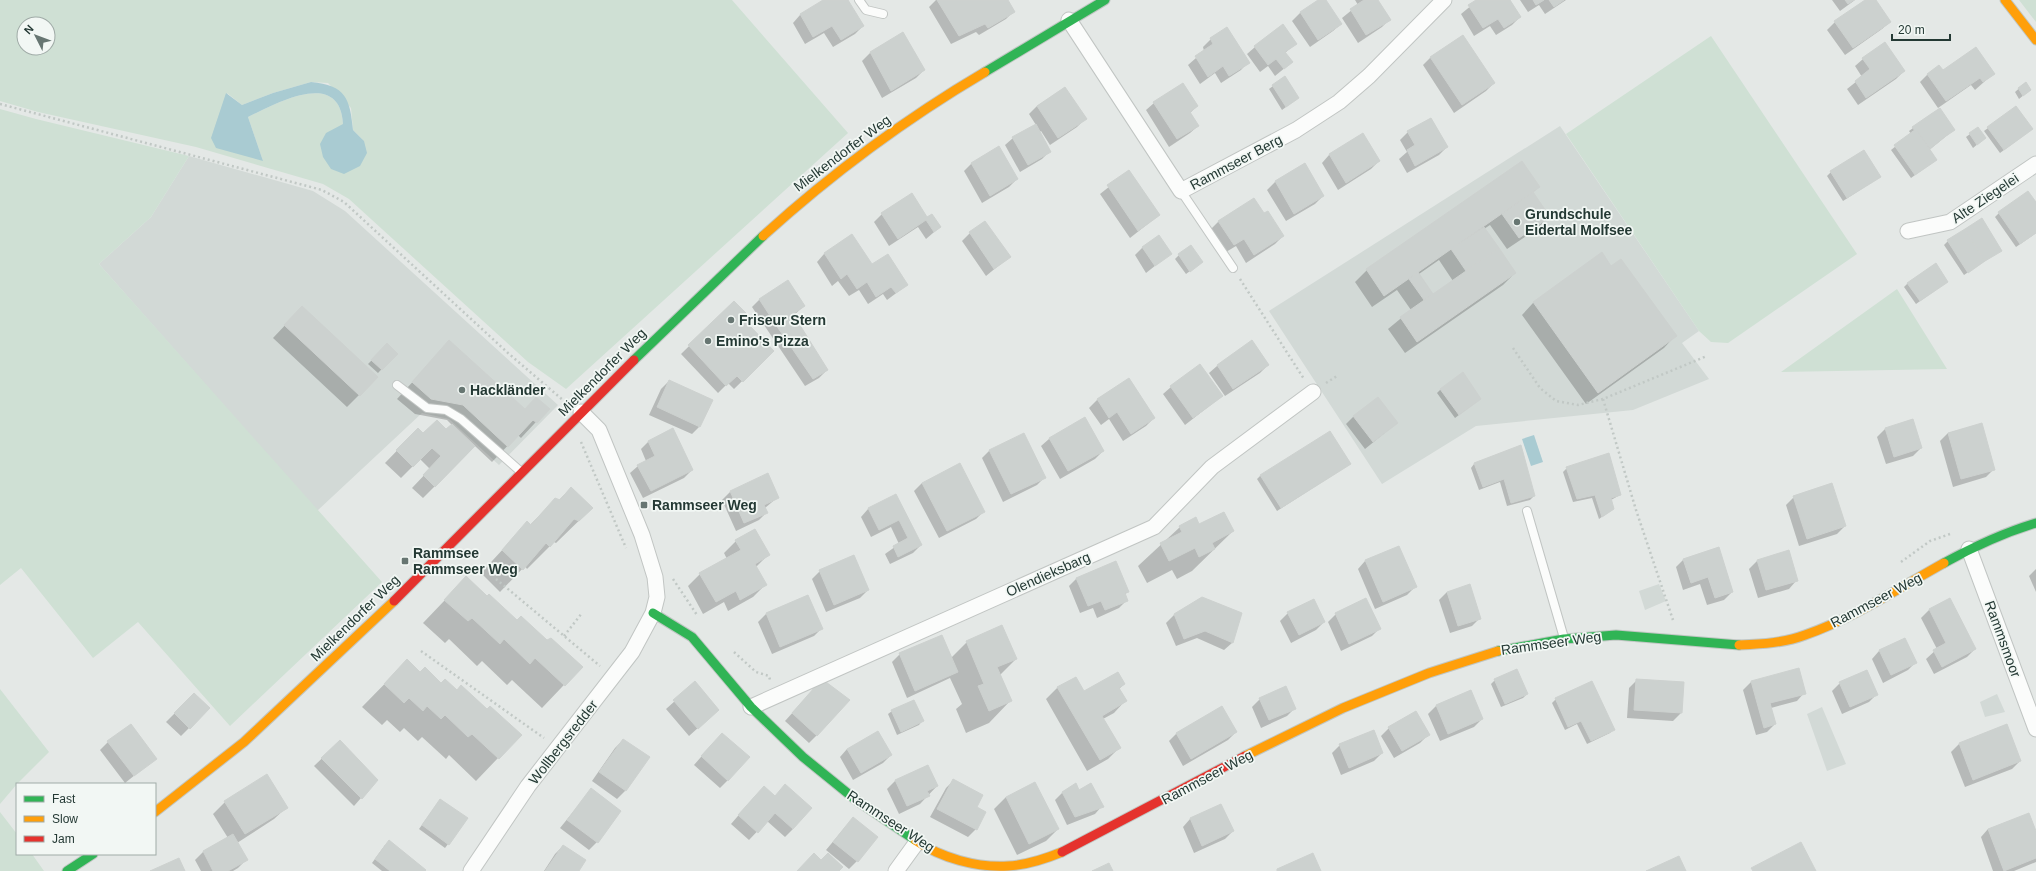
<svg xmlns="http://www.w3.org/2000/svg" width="2036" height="871" viewBox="0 0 2036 871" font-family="Arial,sans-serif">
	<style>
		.built { fill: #d2d9d6 }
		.green { fill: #cfe0d4; fill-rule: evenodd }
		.water { fill: #a9cbd2 }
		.shadow { fill: #0003; fill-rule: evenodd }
		.building { fill: #ccd1cf; stroke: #cdd1cf }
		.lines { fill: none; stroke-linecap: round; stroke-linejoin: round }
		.lane-casing { stroke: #c1c5c3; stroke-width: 10 }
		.street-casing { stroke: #c1c5c3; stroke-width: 17 }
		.fast-casing { stroke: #c0c6c3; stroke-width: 11 }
		.slow-casing { stroke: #c0c6c3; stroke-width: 11 }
		.jam-casing { stroke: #c0c6c3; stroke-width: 11 }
		.path { stroke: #c1c8c5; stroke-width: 2.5; stroke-dasharray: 2 3; stroke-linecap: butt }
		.lane { stroke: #fbfcfb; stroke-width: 8 }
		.street { stroke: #fbfcfb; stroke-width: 15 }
		.fast { stroke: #30b455; stroke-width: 9 }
		.slow { stroke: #ff9f0a; stroke-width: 9 }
		.jam { stroke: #e5322d; stroke-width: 9 }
		.poi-dot { fill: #677672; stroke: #f2f7f4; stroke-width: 1.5 }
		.labels { text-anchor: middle; stroke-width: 3.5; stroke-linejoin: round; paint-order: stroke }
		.street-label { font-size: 14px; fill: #243934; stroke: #f2f7f4 }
		.poi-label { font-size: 14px; font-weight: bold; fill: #243934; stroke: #f2f7f4; text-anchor: start }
	</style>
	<rect width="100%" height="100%" fill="#e4e8e6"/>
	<path class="built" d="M1560,126L1699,331L1682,343L1709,379L1633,410L1476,426L1382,484L1269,311Z
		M189,156L313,191L345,211L558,405L499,465L449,419L422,413L317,511L99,264L151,217Z
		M1659,584L1666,601L1645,610L1639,591Z
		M1997,694L2005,712L1985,717L1980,702Z
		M1822,707L1846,764L1827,771L1807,714Z"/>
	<path class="green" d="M0,0H732L848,133L566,389L528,362L349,199L323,184L196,147L38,112L0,101ZM24,24H48V48H24ZM311,82L328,83L351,108L353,130L364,141L343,124C340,68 277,103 248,117L263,161L227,93L242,105L273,93Z
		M2019,0H2036V22Z
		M1711,36L1857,254L1728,343L1711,342L1699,331L1566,134Z
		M0,109L36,119L189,156L151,217L99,264L382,582L230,726L138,622L93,658L21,568L0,585Z
		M1897,289L1947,369L1781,372Z
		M0,689L49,752L17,784L0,804Z
		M0,812L17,834V854H32L44,871H0Z"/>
	<path class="water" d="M311,82C346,85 350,99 353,130L364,141L367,153L360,166L344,174L331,169L323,157L320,144L326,133L343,124C340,68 277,103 248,117L263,161L216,148L211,138L226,93L242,105L273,93Z
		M1534,435L1543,462L1531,466L1522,439Z"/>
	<path class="shadow" d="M825,0H847L863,26L855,34L833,47L824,33L805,44L793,23L800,15Z
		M936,0H1007L1014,11L1006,19L979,35L976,32L951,44L929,7Z
		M1319,0H1325L1341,24L1333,31L1310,47L1292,21L1300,13Z
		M1355,0H1377L1390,19L1382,27L1358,43L1342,18L1358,5Z
		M1478,0H1509L1520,17L1512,25L1496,35L1490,26L1474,36L1461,14Z
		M1520,0H1566L1545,14L1539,5L1528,12Z
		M1832,0H1855L1840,11Z
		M1867,0H1875L1890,22L1882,29L1845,55L1827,30L1835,22Z
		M903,33L924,70L916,78L882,98L862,61L870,53Z
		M1211,39L1248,62L1241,70L1221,83L1215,73L1200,84L1188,65L1204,51L1203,47Z
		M1296,43L1285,53L1292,62L1275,76L1268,66L1260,72L1247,54L1255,47Z
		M1431,57L1494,83L1486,91L1454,113L1423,65Z
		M1863,59L1904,71L1896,79L1858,105L1847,89L1862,77L1855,66Z
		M1943,72L1993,74L1975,90L1971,85L1938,108L1920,82L1928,74Z
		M2025,83L2030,90L2019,99L2015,92Z
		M1273,86L1298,98L1282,110L1269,89Z
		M1065,88L1085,119L1077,127L1050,145L1041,131L1039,132L1050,151L1042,159L1020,172L1005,145L1013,138L1036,125L1029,114L1037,106Z
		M1154,103L1197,106L1190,113L1198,126L1190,133L1169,147L1146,110Z
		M1431,119L1447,147L1439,155L1407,173L1399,159L1407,152L1400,140L1408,132Z
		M1913,128L1950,133L1929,150L1936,160L1911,178L1891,150L1911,134L1909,131Z
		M1988,128L2032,129L2000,153L1984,131Z
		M1970,134L1985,138L1973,148L1966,137Z
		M1362,135L1379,161L1371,169L1338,190L1322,163L1329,155Z
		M972,163L1017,179L1009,187L982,203L964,171Z
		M1304,165L1323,196L1315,204L1286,221L1267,190L1275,182Z
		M1129,171L1159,215L1130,238L1100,194Z
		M1831,172L1880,177L1843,201L1827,176Z
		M1539,187L1532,193L1548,217L1537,229L1507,249L1490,225L1484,229L1515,273L1503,285L1405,353L1388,329L1411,310L1397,290L1372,307L1355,282L1367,270ZM1439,260L1453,281L1433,295L1419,274Z
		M912,195L927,218L940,227L926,239L918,227L889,246L874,222L882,214Z
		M2036,204V233L2016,247L1995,217L1999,213Z
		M1263,215L1283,236L1275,244L1246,263L1236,246L1226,252L1211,229L1219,221Z
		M970,233L1009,257L986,276L962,241Z
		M852,236L872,266L907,285L887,300L883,294L868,304L859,290L849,296L838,281L832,286L817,262L824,254Z
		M1948,241L2001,250L1964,275L1944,245Z
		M1143,247L1170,254L1146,273L1135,255Z
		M1602,253L1611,267L1675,336L1664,348L1586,404L1522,315L1533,303Z
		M1179,255L1202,262L1186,274L1175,259Z
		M1947,282L1916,304L1904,287L1908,283Z
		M760,299L804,306L793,316L827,370L819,378L805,386L752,307Z
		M734,302L749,326L773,351L734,389L728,383L718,393L681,354Z
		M290,320L376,378L347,407L273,338Z
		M449,342L524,410L548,409L521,438L518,435L492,462L475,446L423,498L412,488L430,469L420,459L401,478L385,463L418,429L423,435L446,431L452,425L447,420L415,414L397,399Z
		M1252,342L1268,365L1260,373L1225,396L1209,373L1217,366Z
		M387,345L396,354L378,373L368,364Z
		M1129,379L1154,418L1146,426L1123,441L1109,419L1101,425L1089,408L1097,400Z
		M669,381L699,427L692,434L649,415L661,389Z
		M1171,387L1222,396L1185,425L1163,394Z
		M1441,389L1480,399L1455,418L1437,393Z
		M1354,416L1397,423L1365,449L1346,424Z
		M1912,420L1921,448L1913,456L1886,464L1877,437L1885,429Z
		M1981,424L1994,469L1986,477L1953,487L1940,441L1948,433Z
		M1049,439L1103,451L1095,459L1060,479L1041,446Z
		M649,441L692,470L684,478L643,498L630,473L638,466L646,461L641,449Z
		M1520,447L1534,496L1530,500L1507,506L1500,482L1479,490L1471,468L1474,464Z
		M990,450L1045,477L1037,485L1003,502L982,458Z
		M1350,464L1277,511L1257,479L1260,476Z
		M1567,468L1620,495L1611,500L1613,509L1599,519L1592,498L1573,502L1563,472Z
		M768,475L778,497L765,508L767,512L759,520L736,531L722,500L730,492Z
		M922,483L983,512L976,519L939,538L914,491Z
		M571,488L592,508L556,543L554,542L527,569L525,566L500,592L481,573L527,523L530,525L556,499L558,501Z
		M896,495L921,545L913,553L890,564L885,554L899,544L891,527L871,537L861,517L868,509Z
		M1794,497L1845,526L1837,534L1799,546L1786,505Z
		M1199,526L1233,531L1192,571L1177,579L1172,570L1147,583L1138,566L1180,527Z
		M736,541L768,555L756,567L765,585L753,597L728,611L724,602L703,614L688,586L700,574L727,559L724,553Z
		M1684,559L1732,592L1724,600L1707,605L1700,584L1683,590L1676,567Z
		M1365,561L1415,587L1407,595L1375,609L1358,569Z
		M1757,561L1796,581L1789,589L1758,598L1749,569Z
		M2036,569V592L2029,576Z
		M820,571L868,590L860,598L826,612L812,579Z
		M466,578L517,621L581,667L542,708L512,680L507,685L482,661L477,666L449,639L445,643L423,623Z
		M1077,578L1128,592L1124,595L1127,600L1119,608L1097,618L1093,608L1080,613L1069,586Z
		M1447,592L1480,618L1472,626L1450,633L1439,600Z
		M808,596L821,629L814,636L772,654L758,622L766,614Z
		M1202,598L1241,614L1232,643L1224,650L1197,638L1176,646L1166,623L1174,615Z
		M1949,600L1975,649L1967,657L1934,674L1926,659L1937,649L1921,618L1929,610Z
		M1288,613L1324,622L1316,630L1291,643L1280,621Z
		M1336,614L1380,628L1372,636L1341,651L1328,622Z
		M967,642L1016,659L1000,675L1011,700L989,723L966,733L956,709L962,704L950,678L907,698L892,662L900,654L951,658Z
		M1879,651L1916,662L1908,670L1883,683L1872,659Z
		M407,661L420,673L456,691L520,735L476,781L449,755L446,759L422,737L418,741L404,728L400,732L387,720L382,725L362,707Z
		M1798,669L1804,693L1797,701L1771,708L1775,724L1767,732L1756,735L1743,690L1751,682Z
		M1495,680L1527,694L1523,698L1501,707L1491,684Z
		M1637,680L1681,713L1673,721L1627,718L1629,688Z
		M695,683L718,710L689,736L666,709Z
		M1840,683L1877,694L1869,702L1842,714L1832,691Z
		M1124,684L1119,689L1125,701L1114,713L1103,719L1120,747L1108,759L1087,771L1046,699L1058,687L1083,692Z
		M814,689L817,735L809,743L785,721Z
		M1471,692L1482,719L1474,727L1440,741L1428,714L1436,706Z
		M194,694L209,708L181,736L166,722Z
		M1260,699L1295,708L1287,716L1261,728L1252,707Z
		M1556,699L1614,729L1610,733L1587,744L1577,724L1565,730L1552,703Z
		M892,711L922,721L919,725L897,735L888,714Z
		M2006,725L2020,761L2012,769L1965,787L1951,752L1959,744Z
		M1389,728L1428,735L1420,743L1394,758L1381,736Z
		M1236,732L1228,740L1183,766L1169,741L1177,733Z
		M623,740L648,758L625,791L617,799L592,781L615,748Z
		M340,741L361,798L354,806L314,766Z
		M108,742L155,759L125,783L100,750Z
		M714,742L728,780L720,788L694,765Z
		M1340,745L1382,753L1374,761L1341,775L1332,753Z
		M847,749L891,755L883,763L853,780L840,757Z
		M927,766L937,786L920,804L899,814L887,789L895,781Z
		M954,780L976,808V829L968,837L930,817L946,788Z
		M591,790L597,842L589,850L560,828Z
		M1079,791L1102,806L1095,814L1067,825L1055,800L1063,792Z
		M756,795L774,797L793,829L785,837L767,821L749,840L731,824Z
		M1006,797L1058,829L1046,841L1017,855L994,809Z
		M225,802L286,808L274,819L237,843L246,860L238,868L233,871H201L195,860L203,852L228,838L213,814Z
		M437,804L448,844L445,848L419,829Z
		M1221,805L1233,831L1225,839L1194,853L1183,827L1190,819Z
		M846,826L857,861L849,869L826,850Z
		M1988,829L2036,833V862L2014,871H1993L1981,837Z
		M385,845L424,871H382L372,863Z
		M563,846L577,871H544L555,854Z"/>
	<path class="building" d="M823,0H848L864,26L841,40L832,26L813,37L800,14Z
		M937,0H1008L1015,12L988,28L985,24L959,36Z
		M1318,0H1326L1342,24L1318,40L1300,12Z
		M1364,0H1378L1391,20L1366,35L1350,9Z
		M1476,0H1510L1521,17L1504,28L1498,19L1483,28L1468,5Z
		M1533,0H1544L1536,5Z
		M1549,0H1564L1554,7Z
		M1845,0H1854L1848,4Z
		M1865,0H1876L1891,22L1853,48L1834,21Z
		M1283,24L1297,44L1285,52L1293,62L1284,69L1276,59L1268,65L1254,46Z
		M1227,27L1250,63L1229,76L1223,66L1208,77L1195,56L1213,44L1210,38Z
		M903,32L925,70L891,91L870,52Z
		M1463,35L1495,83L1462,105L1430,57Z
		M1885,42L1905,71L1866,98L1855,81L1870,69L1862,58Z
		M1976,47L1995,74L1983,82L1980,78L1946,101L1927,74L1939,65L1943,70Z
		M1285,76L1299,98L1286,107L1272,85Z
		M2026,82L2031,90L2023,96L2018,88Z
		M1183,83L1198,106L1190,112L1199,126L1177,139L1153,102Z
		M1065,87L1087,119L1058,138L1037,106Z
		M2016,106L2033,129L2004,150L1987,127Z
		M1940,108L1955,130L1946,136L1931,114Z
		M1931,114L1946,136L1930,149L1916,129L1915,131L1912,127Z
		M1431,118L1448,147L1415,166L1407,150L1415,145L1407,131Z
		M1036,124L1051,152L1028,165L1012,137Z
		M1978,127L1986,138L1977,145L1969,133Z
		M1916,129L1937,160L1915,175L1894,145Z
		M1363,133L1380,161L1346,183L1329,154Z
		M999,146L1018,179L990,196L971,163Z
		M1864,150L1881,177L1847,198L1830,171Z
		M1522,161L1540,187L1384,296L1366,269Z
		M1305,163L1324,196L1294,214L1275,181Z
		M1129,170L1160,215L1138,231L1107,185Z
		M2028,191L2036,202V233L2020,244L1998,212Z
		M1533,192L1550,217L1519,238L1502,214Z
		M912,193L927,217L932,214L941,227L934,232L926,220L898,239L881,213Z
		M1254,198L1264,213L1268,211L1284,236L1254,255L1244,239L1234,245L1218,221Z
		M1982,218L2002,251L1985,261L1965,229Z
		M985,221L1011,257L994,269L969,232Z
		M1484,227L1499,248L1466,271L1451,249Z
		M1965,229L1985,261L1968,273L1947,240Z
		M852,234L872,264L888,254L908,285L896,293L891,287L876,297L867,282L857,289L847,274L841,279L824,253Z
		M1159,235L1172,254L1155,266L1142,247Z
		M1191,245L1203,262L1190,272L1178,254Z
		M1499,248L1516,273L1417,342L1400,317Z
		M1602,252L1611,266L1621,259L1677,336L1598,393L1533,302Z
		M1936,263L1948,282L1920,301L1907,283Z
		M1418,272L1433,294L1424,300L1409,279Z
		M788,280L805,306L776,325L759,299Z
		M734,301L755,322L750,326L774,351L743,382L737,376L726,386L688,345Z
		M302,306L378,377L360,396L284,325Z
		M793,314L828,370L813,379L776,325Z
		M449,340L525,409L536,397L550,409L537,423L533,420L508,447L463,405L431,399L412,382Z
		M1252,340L1269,365L1233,389L1217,365Z
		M387,343L398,354L382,370L371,360Z
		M1200,364L1223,396L1193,418L1170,386Z
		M1463,372L1481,399L1459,415L1440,389Z
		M1129,378L1155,418L1131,434L1117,412L1109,418L1097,399Z
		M669,380L713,400L700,427L657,407Z
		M1378,397L1398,423L1373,442L1353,416Z
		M1085,417L1104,451L1068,471L1049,438Z
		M1913,419L1922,448L1894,457L1885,428Z
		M437,420L446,429L452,424L475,446L435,487L423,475L441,456L432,448L413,467L396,450L418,428L423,433Z
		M1982,423L1995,470L1961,479L1948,433Z
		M673,428L693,470L651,491L637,465L655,456L648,441Z
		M1330,431L1351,464L1281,508L1260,475Z
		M1024,433L1046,478L1011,494L989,450Z
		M1521,445L1535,496L1511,503L1504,479L1483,487L1474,463Z
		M1609,453L1621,495L1611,498L1614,509L1602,517L1595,495L1577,499L1566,467Z
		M960,463L985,512L947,531L922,483Z
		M768,473L779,498L764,505L768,513L744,523L730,491Z
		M1832,483L1846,526L1807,539L1793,496Z
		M571,487L593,508L579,521L574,519L550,547L546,543L523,570L502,550L527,521L531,525L555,498L560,500Z
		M896,494L922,545L898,557L893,546L908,538L899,520L879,530L868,508Z
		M1224,512L1234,531L1212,543L1215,549L1199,557L1195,548L1169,561L1160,543L1182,532L1179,526L1196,517L1199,524Z
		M755,529L770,555L755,564L767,585L740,600L736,591L716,602L699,573L741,550L735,540Z
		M1399,546L1417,587L1383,602L1365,560Z
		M1719,547L1733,592L1715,598L1708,577L1691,583L1683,559Z
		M1789,550L1798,581L1766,590L1757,560Z
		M854,555L869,590L834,605L819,570Z
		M1116,561L1129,592L1125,593L1128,601L1105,610L1101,601L1088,606L1076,578Z
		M466,576L487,596L489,594L517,620L521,616L547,640L551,638L583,667L565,686L535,658L530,664L504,639L500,644L472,618L468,621L444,600Z
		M1470,584L1481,619L1458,626L1447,592Z
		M808,595L823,629L780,647L766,613Z
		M1202,597L1242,613L1233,643L1205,631L1184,639L1174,614Z
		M1366,598L1381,629L1349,644L1335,613Z
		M1950,598L1976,649L1942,667L1933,650L1946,643L1929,609Z
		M1314,599L1325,622L1299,635L1287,612Z
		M1002,625L1017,659L997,667L1012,701L989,711L978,686L984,684L966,641Z
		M942,635L958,672L915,691L899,653Z
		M1905,638L1917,663L1891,675L1879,650Z
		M407,659L420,672L425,667L441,683L445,679L457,690L461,685L487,709L490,706L522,735L499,759L472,734L468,737L445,715L441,719L427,706L423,711L409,698L404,703L384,684Z
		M1799,668L1806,694L1770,703L1776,724L1764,728L1751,681Z
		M1517,669L1528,694L1505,704L1494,679Z
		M1867,670L1878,695L1850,707L1839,682Z
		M1118,672L1125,684L1119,688L1127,701L1102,716L1121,748L1100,760L1057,687L1076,677L1084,691Z
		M822,679L850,700L817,736L792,713Z
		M1636,679L1684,682L1682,713L1634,710Z
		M695,681L719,710L698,729L673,700Z
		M1592,681L1615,730L1591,741L1581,721L1568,727L1555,698Z
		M1286,686L1296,709L1269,720L1259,698Z
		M1471,690L1483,719L1448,734L1436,705Z
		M194,693L210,708L190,729L174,713Z
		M914,700L924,721L901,732L891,710Z
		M1222,706L1237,732L1191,759L1176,733Z
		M1416,711L1430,735L1402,751L1388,727Z
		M131,724L157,759L134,776L107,741Z
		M2007,724L2021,761L1973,780L1959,743Z
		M1374,730L1383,753L1349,768L1339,744Z
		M878,731L892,755L861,773L847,749Z
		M722,733L750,757L728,781L701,756Z
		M623,739L650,757L626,791L599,772Z
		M340,740L378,780L362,799L321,758Z
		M928,765L938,786L927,791L930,796L907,806L895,780Z
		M267,774L288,808L245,834L224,801Z
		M953,779L983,795L977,807L986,812L977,830L937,809Z
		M1035,782L1059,829L1029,844L1006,797Z
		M1076,783L1079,790L1091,783L1104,807L1075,817L1062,792Z
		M785,784L812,808L793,829L775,813L758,833L738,815L764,786L775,796Z
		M591,788L621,811L598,843L567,820Z
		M440,799L468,818L449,845L422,825Z
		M1221,804L1234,831L1202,846L1190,818Z
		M2029,813L2036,831V858L2004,871L1988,829Z
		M853,817L878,837L858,862L833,842Z
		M233,834L248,860L228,871H213L203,851Z
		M389,840L426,870L425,871H390L375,859Z
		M1801,842L1816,871H1753L1751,868Z
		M563,845L586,860L579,871H545Z
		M814,853L821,860L828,853L843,867L839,871H797Z
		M1313,853L1321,871H1277V869Z
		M1679,856L1686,871H1646Z
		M179,858L185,871H150Z
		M1109,863L1113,871H1092Z"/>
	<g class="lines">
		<g class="lane-casing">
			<path id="lane" d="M859,0L866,10L883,14
				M1181,191L1233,268
				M397,385L427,408L446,410L461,419L520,471
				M1527,511L1564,638"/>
		</g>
		<g class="street-casing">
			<path id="street" d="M1069,20L1181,191L1296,130L1339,102L1369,76L1444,0
				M1908,231L1950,222L2036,164
				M1969,549L2036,729
				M751,707L1154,527L1212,467L1313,392
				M471,871L528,786L632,652L653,613L657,597L655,577L642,535L599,430L581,412
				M896,871L917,842"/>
		</g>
		<g class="fast-casing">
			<path id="fast" d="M985,72L1105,0
				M634,360L763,236
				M1944,563C1973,547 2003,533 2036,523
				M653,613L692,637L751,707L803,757L856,800L915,840
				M1498,651L1564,639L1616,635L1739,645
				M67,871L93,854"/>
		</g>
		<g class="slow-casing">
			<path id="slow" d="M2005,0L2036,40
				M763,236C830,175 907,118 985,72
				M1739,645C1761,644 1784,643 1805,635C1854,618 1899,588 1944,563
				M1245,756L1343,708L1429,673L1498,651
				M155,812L244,742L394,601
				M915,840C941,858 977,868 1008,866C1026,865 1045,859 1062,852"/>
		</g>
		<g class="jam-casing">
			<path id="jam" d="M394,601L634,360
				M1062,852L1245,756"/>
		</g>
		<path class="path" d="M0,104L322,190L344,202L508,353L564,401
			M1240,279L1304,379
			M1513,348L1540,388L1556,401L1578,405L1603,399L1707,356
			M1326,383L1337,376
			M1603,399L1636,510L1673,620
			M581,442L626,548
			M1901,562L1930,541L1950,534
			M496,579L600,666
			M673,579L697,615
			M564,636L582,613
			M421,651L544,738
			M734,652L756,672L769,676L770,680"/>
		<use href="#lane" class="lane"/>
		<use href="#street" class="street"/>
		<use href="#fast" class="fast"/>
		<use href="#slow" class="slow"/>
		<use href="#jam" class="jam"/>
	</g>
	<g class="poi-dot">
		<circle cx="1517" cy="222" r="4"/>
		<circle cx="731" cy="320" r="4"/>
		<circle cx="708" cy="341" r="4"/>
		<circle cx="462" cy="390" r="4"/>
		<rect x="640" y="501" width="8" height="8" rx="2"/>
		<rect x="401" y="557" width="8" height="8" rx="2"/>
	</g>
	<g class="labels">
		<g class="street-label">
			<text transform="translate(842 153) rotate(-37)" y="5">Mielkendorfer Weg</text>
			<text transform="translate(1236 162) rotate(-28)" y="5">Rammseer Berg</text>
			<text transform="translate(1985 198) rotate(-34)" y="5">Alte Ziegelei</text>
			<text transform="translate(602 372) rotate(-45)" y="5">Mielkendorfer Weg</text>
			<text transform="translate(1048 574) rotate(-24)" y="5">Olendieksbarg</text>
			<text transform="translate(1876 600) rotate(-28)" y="5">Rammseer Weg</text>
			<text transform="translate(355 618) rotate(-44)" y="5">Mielkendorfer Weg</text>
			<text transform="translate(2003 639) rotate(70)" y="5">Rammsmoor</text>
			<text transform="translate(1551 643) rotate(-8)" y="5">Rammseer Weg</text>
			<text transform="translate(563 742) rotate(-52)" y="5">Wollbergsredder</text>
			<text transform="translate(1207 777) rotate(-28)" y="5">Rammseer Weg</text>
			<text transform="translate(891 821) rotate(33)" y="5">Rammseer Weg</text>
		</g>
		<g class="poi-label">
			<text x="1525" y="219">Grundschule<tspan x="1525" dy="16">Eidertal Molfsee</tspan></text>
			<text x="739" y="325">Friseur Stern</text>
			<text x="716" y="346">Emino's Pizza</text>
			<text x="470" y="395">Hackländer</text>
			<text x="652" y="510">Rammseer Weg</text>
			<text x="413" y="558">Rammsee<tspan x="413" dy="16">Rammseer Weg</tspan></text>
		</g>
	</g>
	<rect x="16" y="783" width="140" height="72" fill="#f2f7f4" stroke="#a0aba7"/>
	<rect x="24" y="796" width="20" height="6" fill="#30b455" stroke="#a0aba7"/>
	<text x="52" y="803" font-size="12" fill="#243934">Fast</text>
	<rect x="24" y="816" width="20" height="6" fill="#ff9f0a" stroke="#a0aba7"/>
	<text x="52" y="823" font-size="12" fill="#243934">Slow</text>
	<rect x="24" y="836" width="20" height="6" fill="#e5322d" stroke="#a0aba7"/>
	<text x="52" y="843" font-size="12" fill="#243934">Jam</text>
	<g transform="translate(36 36) rotate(312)"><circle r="19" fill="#f2f7f4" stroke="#a0aba7"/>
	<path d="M0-3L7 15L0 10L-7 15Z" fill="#677672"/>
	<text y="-6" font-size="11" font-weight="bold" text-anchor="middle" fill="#243934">N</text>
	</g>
	<path d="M1892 34v6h58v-6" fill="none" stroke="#243934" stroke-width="2"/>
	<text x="1898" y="34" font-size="12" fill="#243934" stroke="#f2f7f4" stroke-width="3" paint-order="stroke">20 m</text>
</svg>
